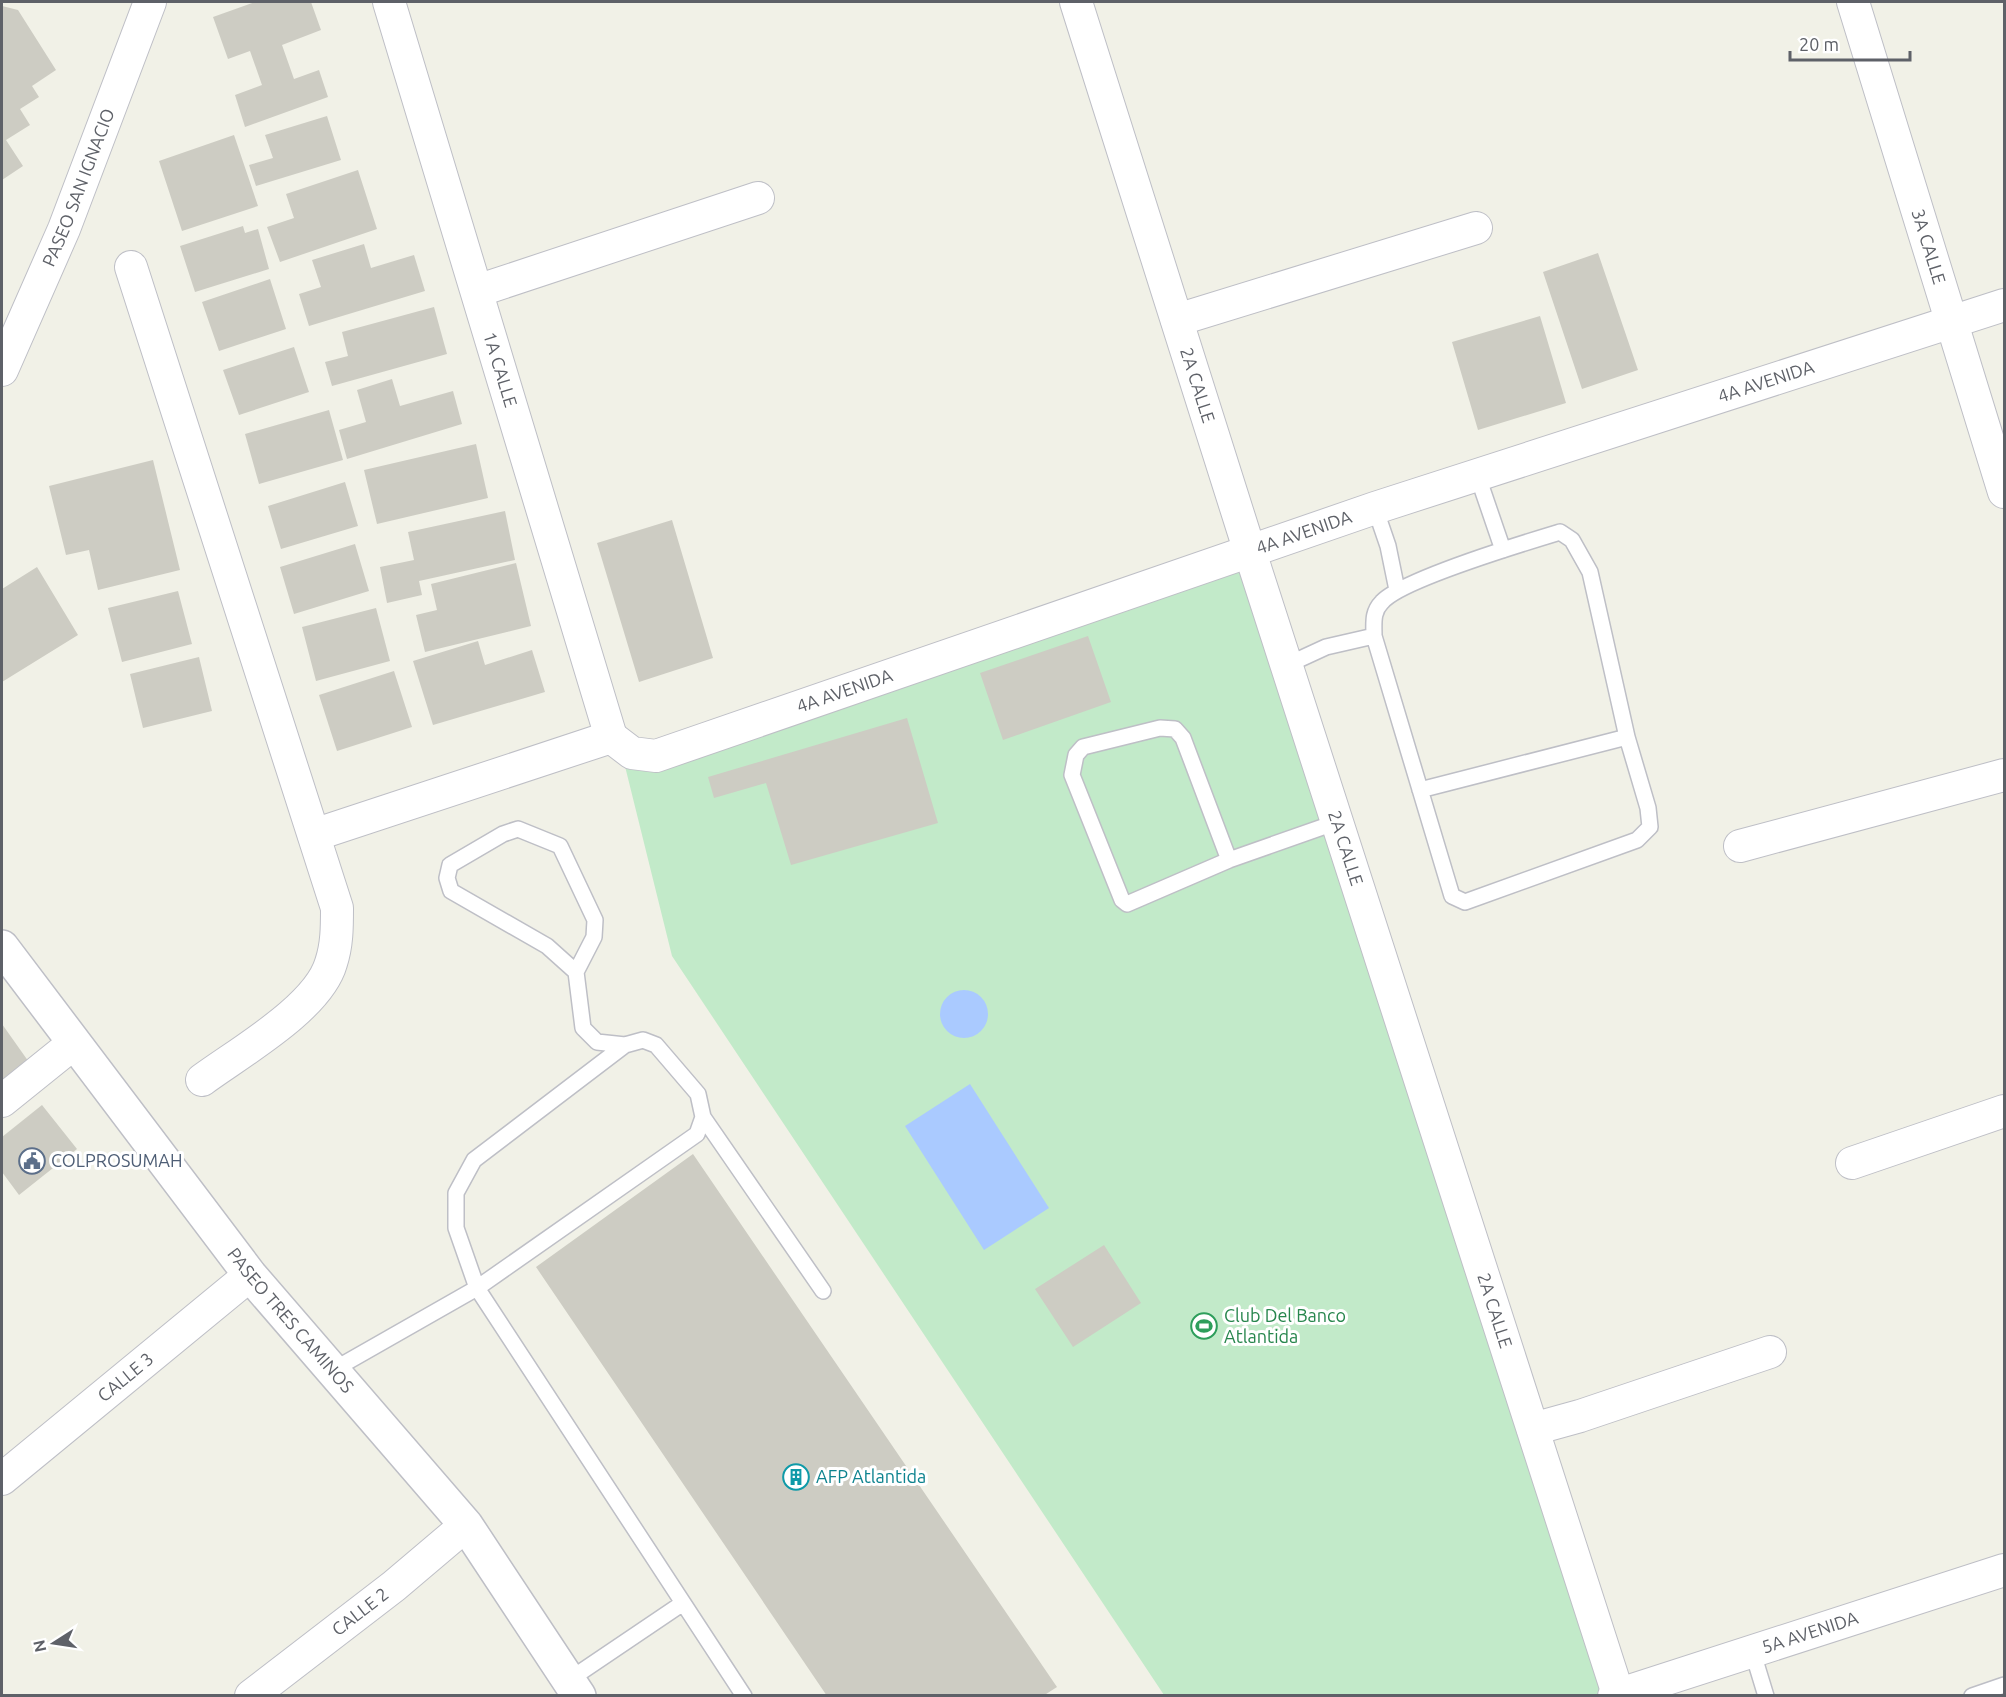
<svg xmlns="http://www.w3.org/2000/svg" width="2006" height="1697" viewBox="0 0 2006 1697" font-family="Ubuntu,sans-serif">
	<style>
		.green { fill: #c2eac9 }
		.water { fill: #aacaff }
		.building { fill: #cdccc3 }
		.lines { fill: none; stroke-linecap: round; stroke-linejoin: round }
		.service-casing { stroke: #bebfc6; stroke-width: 18 }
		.minor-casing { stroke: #bebfc6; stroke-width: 34 }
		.tertiary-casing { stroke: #bebfc6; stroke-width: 36 }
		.service { stroke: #fff; stroke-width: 15 }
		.minor { stroke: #fff; stroke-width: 32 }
		.tertiary { stroke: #fff; stroke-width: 33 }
		.labels { text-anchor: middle; stroke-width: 6; stroke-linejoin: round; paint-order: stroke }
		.street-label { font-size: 18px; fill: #5e6168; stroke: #fff }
		.service-label { font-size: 18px; fill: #4e5e75; stroke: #fff; text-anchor: start }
		.leisure-label { font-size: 18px; fill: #27864d; stroke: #fff; text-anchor: start }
		.culture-label { font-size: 18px; fill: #0d838f; stroke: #fff; text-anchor: start }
	</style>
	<rect width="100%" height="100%" fill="#f1f1e7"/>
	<path class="green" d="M1239,555L1609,1695H1164L672,956L619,742L653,744Z"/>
	<path class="water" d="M940 1014a24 24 0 1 1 48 0a24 24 0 1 1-48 0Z
		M970,1084L1049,1208L984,1250L905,1126Z"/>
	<path class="building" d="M255,2H311L321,30L282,45L294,79L319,70L328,97L245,127L235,95L262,85L250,51L228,59L213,17Z
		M2,6L18,10L56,70L32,86L39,97L20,109L30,125L6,140L23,166L2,180Z
		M327,116L341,160L256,186L249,165L273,158L265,135Z
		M234,135L258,206L182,231L159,161Z
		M358,170L377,229L280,262L267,227L294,218L286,194Z
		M243,226L245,233L258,229L269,269L195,292L180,246Z
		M364,244L371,268L414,255L425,291L309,326L299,294L321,287L312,260Z
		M1598,253L1638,370L1582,389L1543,272Z
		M270,279L286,329L219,351L202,302Z
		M434,307L447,354L332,386L325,362L348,356L342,332Z
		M1540,316L1566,403L1478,430L1452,342Z
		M294,347L309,392L239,415L223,370Z
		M392,379L400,406L453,391L462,424L347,459L339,430L366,422L357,390Z
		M329,410L343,460L259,484L245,434Z
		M476,444L488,498L377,524L364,470Z
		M153,460L180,570L98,590L89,550L66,555L49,486Z
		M345,482L358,526L281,549L268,506Z
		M505,511L515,560L419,581L422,595L387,603L380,567L414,560L408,532Z
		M672,520L713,658L639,682L597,543Z
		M355,544L369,591L294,614L280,567Z
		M516,563L531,626L425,652L416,615L437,610L431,584Z
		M37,567L78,635L2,682V589Z
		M178,591L192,644L122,662L108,608Z
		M376,608L390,661L316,681L302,627Z
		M1088,636L1111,702L1003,740L980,673Z
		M478,641L485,665L532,650L545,692L433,725L413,661Z
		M199,657L212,711L143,728L130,674Z
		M394,671L412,727L337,751L319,695Z
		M907,718L938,823L791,865L766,783L714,798L708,777Z
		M2,1024L31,1065L2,1087Z
		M42,1105L77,1149L19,1195L2,1172V1137Z
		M693,1154L1057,1687L1043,1696H827L536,1267Z
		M1104,1245L1141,1303L1073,1347L1035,1289Z"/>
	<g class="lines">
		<g class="service-casing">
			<path id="service" d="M1478,477L1503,550
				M1375,508L1388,546L1397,590
				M1287,665L1326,647L1374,636
				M1420,790L1627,737L1590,572L1572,540L1560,532C1527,542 1401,580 1382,602C1372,612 1374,623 1374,636L1452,896L1465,902L1637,840L1650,827L1648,808L1627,737
				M1229,860L1183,738L1175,729L1160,728L1083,747L1076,755L1072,775L1122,900L1127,904L1229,860L1337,822
				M576,972L547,946L451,891L447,878L450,865L503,834L518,829L560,846L595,920L594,937L576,972L583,1028L597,1042L625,1045
				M703,1117L823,1291
				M333,1370L477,1288L697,1134L703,1117L698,1094L656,1045L643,1040L625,1045L474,1160L456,1193V1228L477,1288L744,1696
				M1752,1650L1766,1696
				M569,1680L683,1603
				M1972,1696L2004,1685"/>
		</g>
		<g class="minor-casing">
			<g id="minor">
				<path id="s1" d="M389,2L611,737"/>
				<path id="s2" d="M1076,2L1250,552L1618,1694"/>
				<path id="s3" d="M1853,2L2004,492"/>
				<path d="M131,267L337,908C337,927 337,945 331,963C318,1008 240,1052 202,1080"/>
				<path d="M477,291L758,198"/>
				<path d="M1177,320L1476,228"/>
				<path id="s4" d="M2,370L64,229L150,2"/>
				<path id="s5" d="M611,737L632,753L656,756L1375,508L2004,305"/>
				<path d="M314,835L611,737"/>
				<path d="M1740,846L2004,775"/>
				<path d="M2,1101L74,1043"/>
				<path d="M1852,1163L2004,1111"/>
				<path d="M1533,1429L1580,1416L1770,1352"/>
				<path id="s6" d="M2,1479L250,1275"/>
				<path id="s7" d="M251,1696L394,1586L466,1525"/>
				<path id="s8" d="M1614,1696L2004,1570"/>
			</g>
		</g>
		<g class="tertiary-casing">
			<g id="tertiary">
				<path id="s9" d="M2,947L250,1275L466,1525L579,1696"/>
			</g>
		</g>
		<use href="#service" class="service"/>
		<use href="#minor" class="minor"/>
		<use href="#tertiary" class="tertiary"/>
	</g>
	<defs>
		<g id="civic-ring" transform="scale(1.35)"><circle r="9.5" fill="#fff" stroke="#5c6f8a" stroke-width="1.5"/><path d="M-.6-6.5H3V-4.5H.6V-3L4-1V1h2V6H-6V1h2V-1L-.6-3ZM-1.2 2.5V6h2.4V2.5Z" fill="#5c6f8a"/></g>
		<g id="stadium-ring" transform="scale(1.35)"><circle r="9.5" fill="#fff" stroke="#2e9e5b" stroke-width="1.5"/><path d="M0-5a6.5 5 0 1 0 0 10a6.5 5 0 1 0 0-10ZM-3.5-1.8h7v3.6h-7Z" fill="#2e9e5b"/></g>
		<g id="building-ring" transform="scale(1.35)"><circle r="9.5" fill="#fff" stroke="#0f9aa8" stroke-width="1.5"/><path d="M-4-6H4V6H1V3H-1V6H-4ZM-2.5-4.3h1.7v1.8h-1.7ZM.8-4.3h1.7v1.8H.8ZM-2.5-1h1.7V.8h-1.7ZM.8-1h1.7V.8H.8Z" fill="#0f9aa8"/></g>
	</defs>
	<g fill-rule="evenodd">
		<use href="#civic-ring" x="32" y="1161"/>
		<use href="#stadium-ring" x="1204" y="1326"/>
		<use href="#building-ring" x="796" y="1477"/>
	</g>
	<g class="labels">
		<g class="street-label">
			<text dy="6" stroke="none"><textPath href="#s4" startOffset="198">PASEO SAN IGNACIO</textPath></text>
			<text dy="6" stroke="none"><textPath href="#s3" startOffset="256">3A CALLE</textPath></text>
			<text dy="6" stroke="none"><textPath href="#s1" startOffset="384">1A CALLE</textPath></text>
			<text dy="6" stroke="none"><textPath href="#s5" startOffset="1222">4A AVENIDA</textPath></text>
			<text dy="6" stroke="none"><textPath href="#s2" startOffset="402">2A CALLE</textPath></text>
			<text dy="6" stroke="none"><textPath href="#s5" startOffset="736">4A AVENIDA</textPath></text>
			<text dy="6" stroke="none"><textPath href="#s5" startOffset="250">4A AVENIDA</textPath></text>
			<text dy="6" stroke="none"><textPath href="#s2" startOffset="888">2A CALLE</textPath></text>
			<text dy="6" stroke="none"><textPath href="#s2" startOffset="1374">2A CALLE</textPath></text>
			<text dy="6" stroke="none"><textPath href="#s9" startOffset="472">PASEO TRES CAMINOS</textPath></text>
			<text dy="6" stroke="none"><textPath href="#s6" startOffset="160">CALLE 3</textPath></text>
			<text dy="6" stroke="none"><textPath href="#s7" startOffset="138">CALLE 2</textPath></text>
			<text dy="6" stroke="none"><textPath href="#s8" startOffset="206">5A AVENIDA</textPath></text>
		</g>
		<g class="service-label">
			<text x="51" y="1167">COLPROSUMAH</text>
		</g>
		<g class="leisure-label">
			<text x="1224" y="1322">Club Del Banco<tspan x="1224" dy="21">Atlantida</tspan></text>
		</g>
		<g class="culture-label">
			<text x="816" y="1483">AFP Atlantida</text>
		</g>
	</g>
	<rect width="2006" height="1697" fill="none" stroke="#5e6168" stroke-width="6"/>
	<g transform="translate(54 1643) rotate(258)" stroke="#ffffff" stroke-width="4.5" paint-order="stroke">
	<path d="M0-4.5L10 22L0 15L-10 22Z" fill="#5e6168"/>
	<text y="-9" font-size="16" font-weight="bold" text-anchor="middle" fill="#5e6168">N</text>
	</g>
	<path d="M1790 51v9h120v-9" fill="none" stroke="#5e6168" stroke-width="3"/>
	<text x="1799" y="51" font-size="18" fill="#5e6168" stroke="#ffffff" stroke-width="4.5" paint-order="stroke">20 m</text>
</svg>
